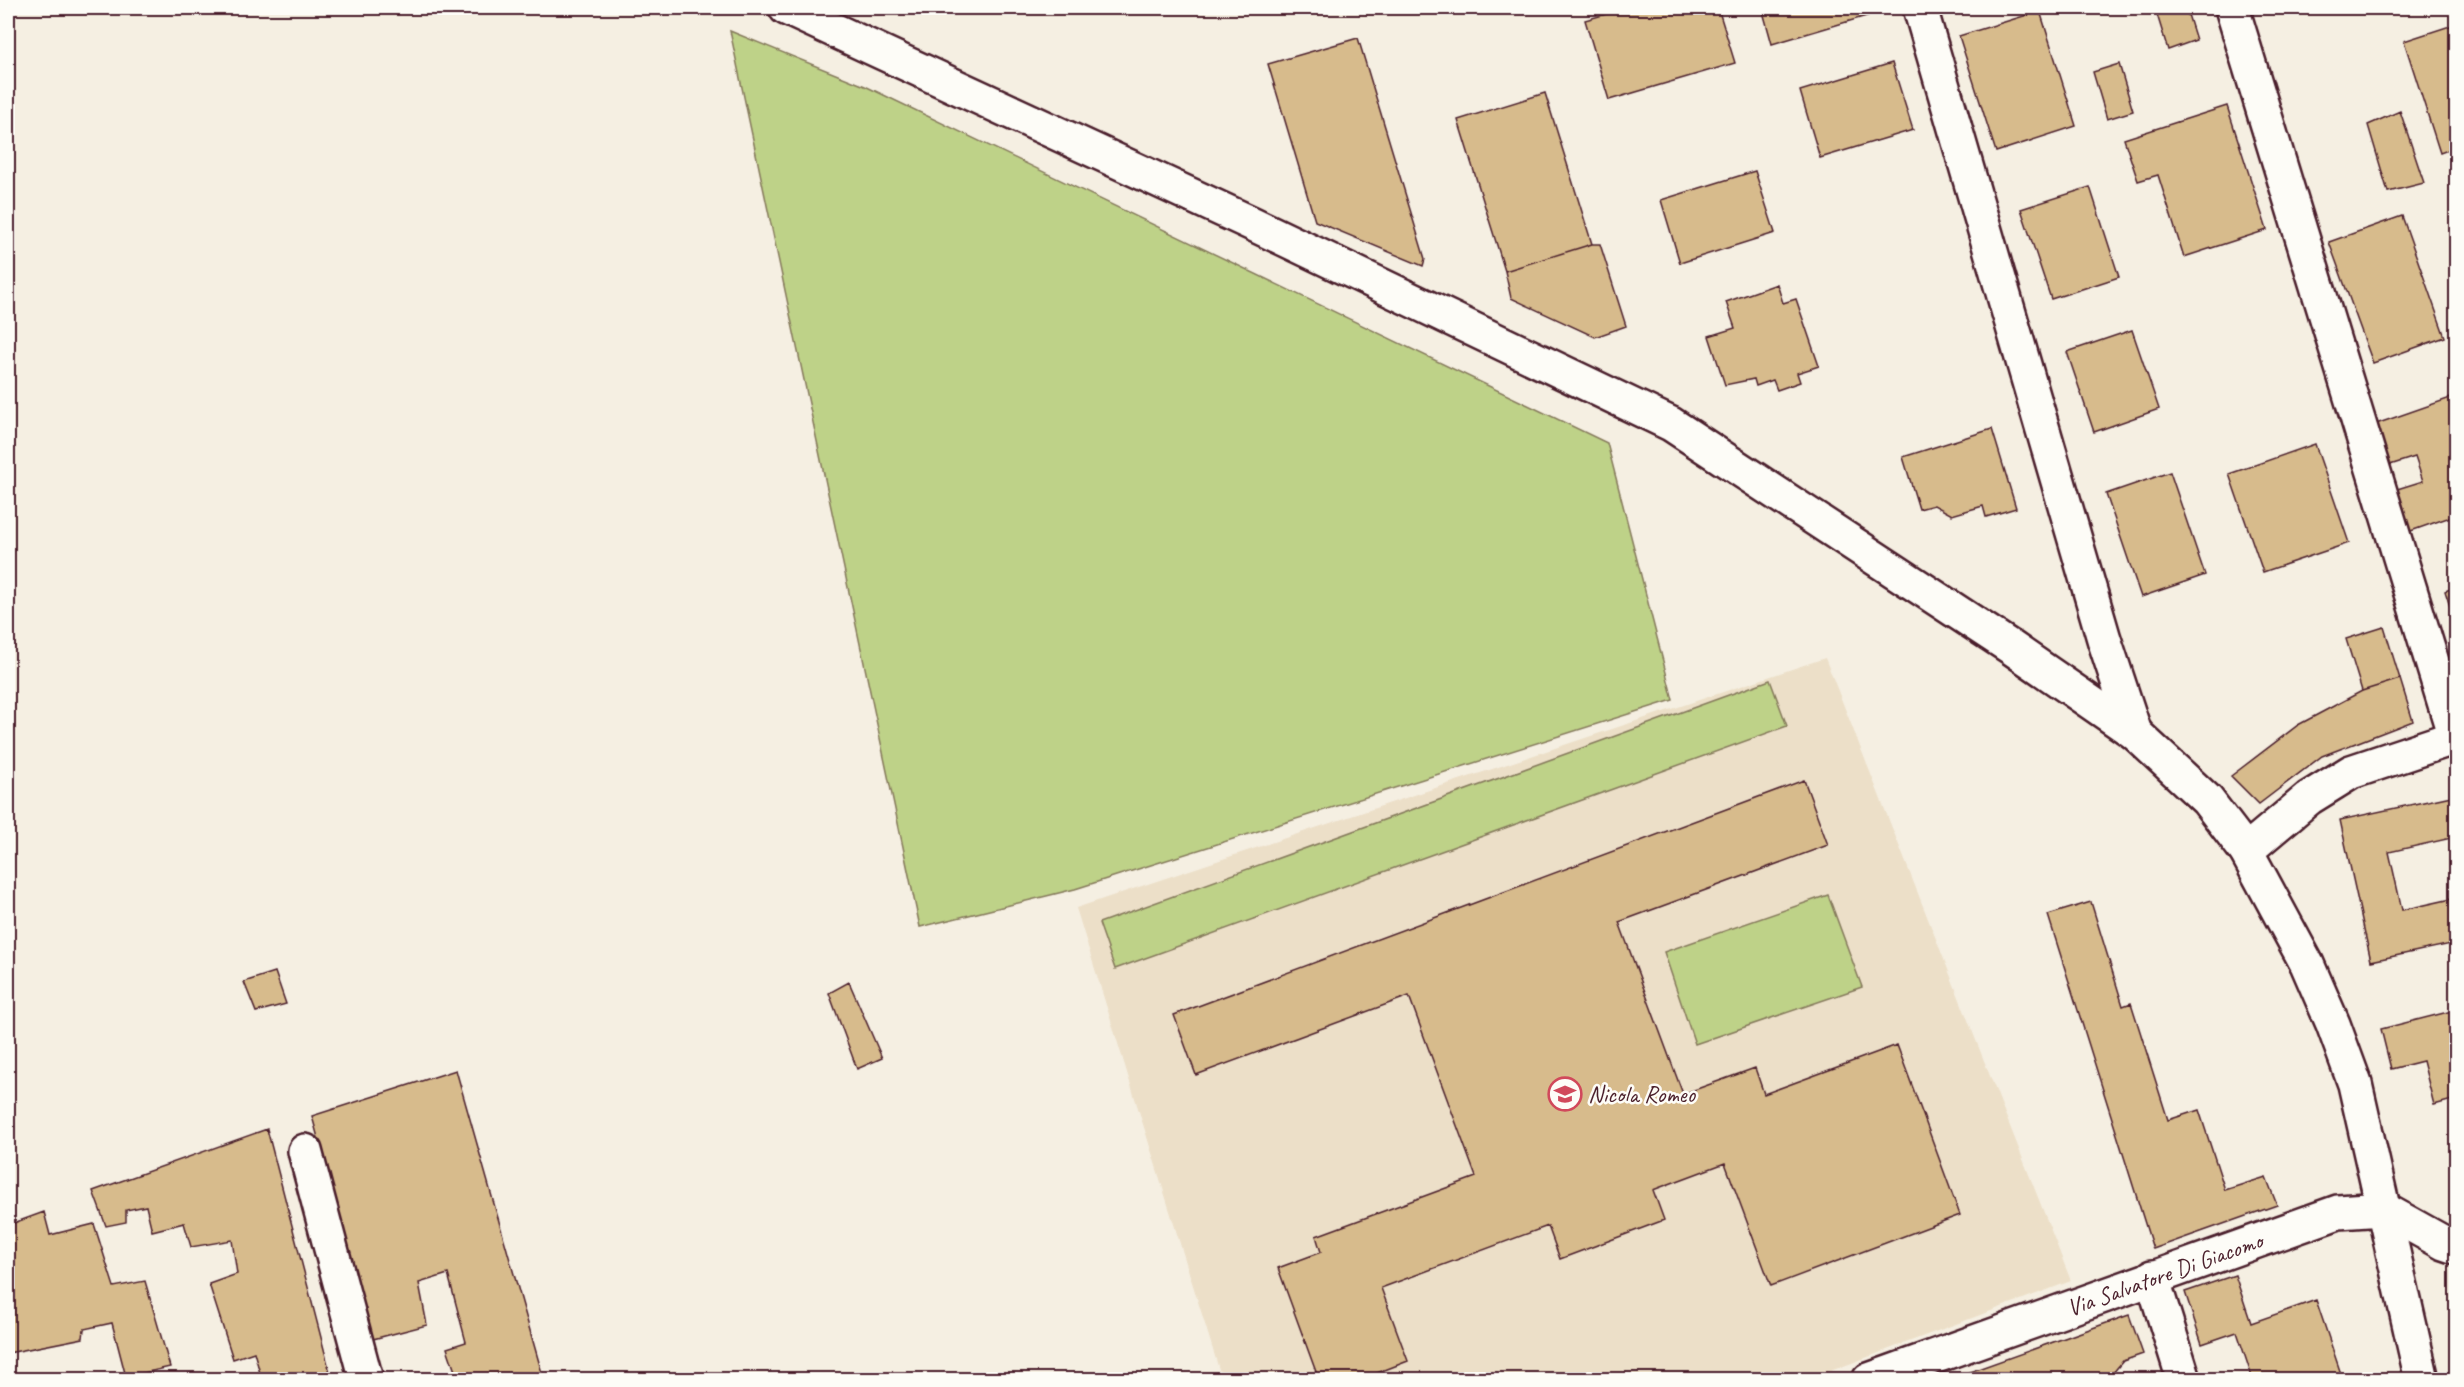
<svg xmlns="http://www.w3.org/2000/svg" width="2464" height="1387" viewBox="0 0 2464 1387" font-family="Caveat,sans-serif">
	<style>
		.built { fill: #ecdfc8 }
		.green { fill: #bed288; stroke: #84785a; stroke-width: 1.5 }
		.building { fill: #d7bb8c; stroke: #4a1f2b; stroke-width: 1.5 }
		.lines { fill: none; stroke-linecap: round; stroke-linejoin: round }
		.minor-casing { stroke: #4a1f2b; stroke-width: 38 }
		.minor { stroke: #fdfcf7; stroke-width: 33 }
		.labels { text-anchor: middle; stroke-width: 5; stroke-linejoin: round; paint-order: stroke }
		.poi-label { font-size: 24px; fill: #4a1f2b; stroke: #fdfcf7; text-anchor: start }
		.street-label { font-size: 24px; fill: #4a1f2b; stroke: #fdfcf7 }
	</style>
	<rect width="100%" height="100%" fill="#f5efe2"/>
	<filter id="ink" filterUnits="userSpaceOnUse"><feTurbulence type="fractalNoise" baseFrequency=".0167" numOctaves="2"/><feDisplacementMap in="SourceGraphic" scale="12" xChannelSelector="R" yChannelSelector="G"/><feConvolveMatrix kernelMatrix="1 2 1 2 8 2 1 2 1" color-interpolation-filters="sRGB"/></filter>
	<g filter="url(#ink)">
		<path class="built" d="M1825,658L2071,1281L1809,1379H1222L1076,908Z"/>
		<path class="green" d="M730,31L865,86L1607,443L1673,700L1075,889L920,927Z
			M1770,680L1787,726L1115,969L1099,923Z
			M1828,895L1862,987L1695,1044L1664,952Z"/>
		<path class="building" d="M1628,8H1718L1735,63L1609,100L1585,20Z
			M1762,8H1887V10L1772,44Z
			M2155,8H2186L2196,40L2168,50Z
			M2040,11L2076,126L1996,152L1959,36Z
			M2456,24V147L2440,153L2404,41Z
			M1358,38L1425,259L1423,266L1315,221L1268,64Z
			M1892,63L1913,130L1820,158L1800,91Z
			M2119,64L2133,111L2107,119L2093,72Z
			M1545,93L1592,244L1505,271L1458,120Z
			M2227,106L2267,230L2184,257L2158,175L2138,181L2124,139Z
			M2400,111L2424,183L2388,192L2368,125Z
			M1755,171L1775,233L1680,263L1661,200Z
			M2090,187L2119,277L2051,299L2021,209Z
			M2402,216L2445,337L2373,363L2329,242Z
			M1592,244H1600L1626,326L1595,337L1511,298L1505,271Z
			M1777,284L1783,303L1796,299L1819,366L1797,373L1800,382L1777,390L1773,380L1756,386L1754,379L1725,385L1709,336L1735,328L1726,302Z
			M2132,330L2159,409L2094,432L2067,352Z
			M2456,396V427L2451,429L2456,445V515L2408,532L2394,490L2423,481L2415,457L2390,465L2376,424Z
			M1992,429L2016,508L1986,517L1983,506L1952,515L1934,505L1919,509L1903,457Z
			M2315,444L2349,543L2263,572L2229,474Z
			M2170,472L2205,575L2141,597L2106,494Z
			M2456,587V625L2445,591Z
			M2384,627L2400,679L2362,691L2346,639Z
			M2400,679L2413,721L2322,756L2259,804L2231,776L2298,725L2362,691Z
			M1804,780L1828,845L1619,922L1683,1094L1755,1068L1764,1094L1897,1045L1960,1215L1771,1286L1725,1163L1653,1190L1664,1220L1560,1259L1548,1226L1381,1288L1408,1361L1359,1380H1319L1278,1268L1321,1252L1316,1236L1476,1177L1409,996L1196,1075L1174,1015Z
			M2456,795V837L2389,852L2402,910L2456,898V943L2371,961L2340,820Z
			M2091,902L2123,1006L2131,1003L2168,1120L2199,1110L2225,1190L2266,1177L2277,1205L2153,1249L2048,915Z
			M275,972L286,1004L256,1012L244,982Z
			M849,982L882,1058L857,1069L829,993Z
			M2456,1010V1099L2434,1105L2423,1061L2391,1069L2381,1029Z
			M456,1070L544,1380H458L447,1348L466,1342L448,1274L419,1283L427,1325L373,1339L312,1116Z
			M267,1129L332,1380H262L254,1352L233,1359L209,1284L237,1274L232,1240L191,1247L184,1223L152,1231L146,1206L126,1210V1222L106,1226L93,1191Z
			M44,1212L50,1235L94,1224L114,1287L145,1281L170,1367L126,1377L112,1323L84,1329L83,1338L8,1353V1225Z
			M2235,1275L2251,1323L2316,1300L2341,1374L2325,1380H2253L2237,1332L2202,1344L2185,1292Z
			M2129,1315L2143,1354L2123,1361L2107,1380H1947Z"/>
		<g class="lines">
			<g class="minor-casing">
				<g id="minor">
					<path d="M786,8L1253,224L1671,424L2012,648L2135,733L2207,800L2246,851L2307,964L2333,1024L2355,1084L2422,1380"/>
					<path d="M1920,8L2104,639L2135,733"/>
					<path d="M2232,8L2455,737"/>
					<path d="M2246,851L2309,798L2351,772L2456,737"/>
					<path d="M305,1151L366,1380"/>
					<path d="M2152,1277L2184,1380"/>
					<path id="s1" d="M1869,1380L2338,1212L2383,1209L2444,1243L2456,1247"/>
				</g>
			</g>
			<use href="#minor" class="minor"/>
		</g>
	</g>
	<defs>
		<g id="school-ring" transform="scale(1.725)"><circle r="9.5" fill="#fdfcf7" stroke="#d1495b" stroke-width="1.5"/><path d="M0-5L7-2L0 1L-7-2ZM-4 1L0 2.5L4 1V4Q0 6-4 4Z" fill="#d1495b"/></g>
	</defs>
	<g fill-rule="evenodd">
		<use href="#school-ring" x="1565" y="1094"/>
	</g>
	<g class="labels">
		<g class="poi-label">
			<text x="1588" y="1102">Nicola Romeo</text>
		</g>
		<g class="street-label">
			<text dy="8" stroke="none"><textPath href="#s1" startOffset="314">Via Salvatore Di Giacomo</textPath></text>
		</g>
	</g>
	<rect width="2464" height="1387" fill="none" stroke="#fdfcf7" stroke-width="30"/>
	<rect x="15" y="15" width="2434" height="1357" fill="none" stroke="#4a1f2b" stroke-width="2" filter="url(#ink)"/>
</svg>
